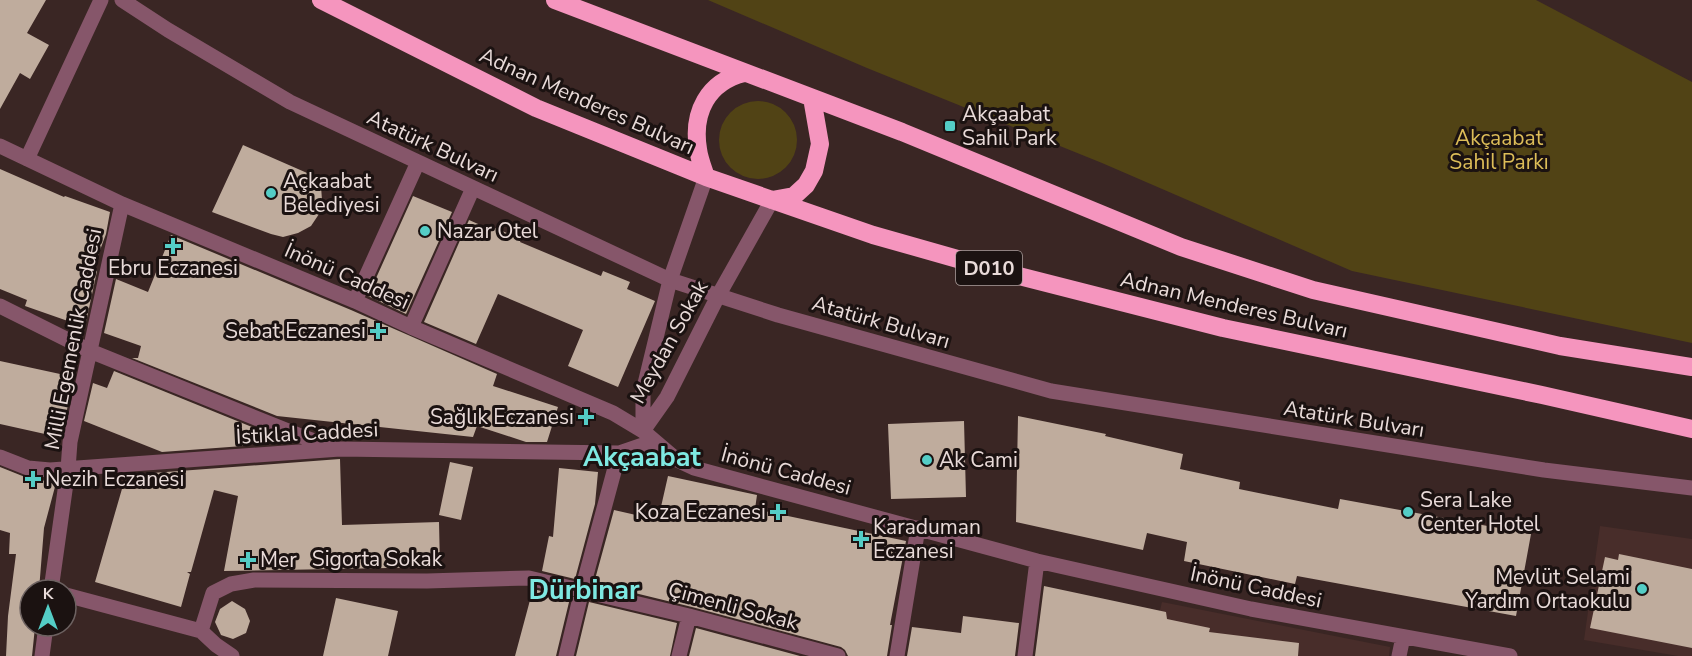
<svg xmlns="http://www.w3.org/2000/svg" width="1692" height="656" viewBox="0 0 1692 656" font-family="'Nunito Sans',sans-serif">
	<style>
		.built { fill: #482d2a }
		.green { fill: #514315 }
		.building { fill: #bfac9d }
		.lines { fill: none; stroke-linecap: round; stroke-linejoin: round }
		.minor { stroke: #86566a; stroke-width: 15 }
		.highway { stroke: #f595be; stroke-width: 18 }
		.poi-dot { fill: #54cdc6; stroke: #1b1211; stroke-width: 2 }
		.labels { text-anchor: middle; stroke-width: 6; stroke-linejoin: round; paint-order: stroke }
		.shield { fill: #1b1211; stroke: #ab9f9d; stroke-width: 1.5 }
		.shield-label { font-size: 20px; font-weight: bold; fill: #e9dbd9 }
		.street-label { font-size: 21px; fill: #e9dbd9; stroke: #1b1211 }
		.poi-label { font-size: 21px; fill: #e9dbd9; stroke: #1b1211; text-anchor: start }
		.park-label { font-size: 21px; fill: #ddbd58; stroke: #1b1211 }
		.district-label { font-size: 27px; font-weight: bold; fill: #7ee9e2; stroke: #1b1211 }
	</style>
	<rect width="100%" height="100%" fill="#3a2624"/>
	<path class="built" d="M1600,526L1692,539V656H1678L1584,640Z
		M1162,602L1390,647L1389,656H1149Z"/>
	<path class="green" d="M708,0H1536L1692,82V343L1352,271L1102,163L867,68Z
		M719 140a39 39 0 1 1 78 0a39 39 0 1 1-78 0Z"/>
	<path class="building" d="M0,0H46L27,33L49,45L30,79L20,73L0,109Z
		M243,145L314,176L321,186L322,200L319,214L311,226L298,233L283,237L271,234L212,212Z
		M0,169L64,197L65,196L110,212L106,234L93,269L97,271L85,327L25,306L27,300L0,289Z
		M413,196L452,212L406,314L368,296Z
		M469,220L494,231L495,228L521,239L520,242L601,276L603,271L630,282L627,289L655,301L618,387L568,366L583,330L498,294L476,344L424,322Z
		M171,235L351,310L497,374L493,386L558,407L547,442H526L477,426L473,437L277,416L132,358H138L141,346L104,333L116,279L148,292Z
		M0,361L74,377L66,414L59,411L54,436L0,424Z
		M114,371L252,427L243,446L162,452L84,421L93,383L107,388Z
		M1018,416L1106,434L1105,436L1183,454L1180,469L1240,482L1239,489L1338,509L1340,499L1531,534L1516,616L1297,576L1295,584L1184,561L1187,542L1147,533L1143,550L1016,522Z
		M964,421L966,497L891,499L888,424Z
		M340,459L342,525L439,522L440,567L224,571L238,496L214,490L191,572H187L190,574L181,607L95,582L126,475Z
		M450,462L473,467L461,520L439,515Z
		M0,467L25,477L56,483L44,528L39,590H30V626L35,627L32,656H6L8,616L16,554H9L10,533L0,530Z
		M559,468L598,472L595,504L575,579L542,571L549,536L553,537Z
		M668,476L757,495L755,509L906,541L890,625H892L887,656H848L845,650L841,647L692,607L594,583L614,510L658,520Z
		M1619,554L1692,569V648L1590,628L1605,557L1618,560Z
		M1044,586L1166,612L1167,619L1210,628L1209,632L1299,643L1298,656H1035Z
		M533,589L570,598L556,656H515Z
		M336,598L398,611L388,656H323Z
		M232,601L245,609L250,621L246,633L233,639L221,635L215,622L220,609Z
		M589,602L677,623L670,656H576Z
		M963,616L1019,623L1015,656H907L912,627L961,633Z
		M696,628L800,656H689Z"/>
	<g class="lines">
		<path class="minor" d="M122,0L168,30L290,102L670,280L778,315L1051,391L1544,470L1692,488
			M0,146L122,204L355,301L411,327L613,413L643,431L677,460L694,468L1037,561L1251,609L1510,656
			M27,159L101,0
			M706,177L670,280L643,392V431L667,397L718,296L772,200
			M355,301L418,162
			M0,306L90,351L298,435L331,447
			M411,327L473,188
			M0,457L28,468L50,470L340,449L619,453
			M51,590L68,469L70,442L122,204
			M66,595L201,631L216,645L232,656
			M201,631L213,593L231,584L254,580L427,581L529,578L689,616L838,656
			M42,656L46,626
			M566,656L582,590L619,453L654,441
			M679,656L689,616
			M897,656L918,528
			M1025,656L1037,561
			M1399,656L1403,637"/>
		<path class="highway" d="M321,0L536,108L706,177L873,235L1007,273L1223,328L1542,395L1692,429
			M555,0L902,132L1181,247L1313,290L1560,346L1692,367
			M706,177C703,168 699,158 698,149C692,112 708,82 744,73
			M772,200L794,196L806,185L814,171L820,144L812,98"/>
	</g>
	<g class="poi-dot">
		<rect x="944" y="120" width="12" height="12" rx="3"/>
		<circle cx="271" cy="193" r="6"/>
		<circle cx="425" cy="231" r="6"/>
		<path d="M170 237h6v6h6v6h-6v6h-6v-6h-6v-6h6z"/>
		<path d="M375 322h6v6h6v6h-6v6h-6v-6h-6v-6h6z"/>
		<path d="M583 408h6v6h6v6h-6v6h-6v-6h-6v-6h6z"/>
		<circle cx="927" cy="460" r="6"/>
		<path d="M30 470h6v6h6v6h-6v6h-6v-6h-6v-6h6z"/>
		<path d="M775 503h6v6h6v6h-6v6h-6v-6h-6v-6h6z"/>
		<circle cx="1408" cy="512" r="6"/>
		<path d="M858 530h6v6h6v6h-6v6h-6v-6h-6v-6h6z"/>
		<path d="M245 551h6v6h6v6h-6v6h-6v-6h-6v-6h6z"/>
		<circle cx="1642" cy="589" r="6"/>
	</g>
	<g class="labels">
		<rect class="shield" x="956" y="251" width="66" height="34" rx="4.5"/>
		<g class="shield-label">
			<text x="989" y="275">D010</text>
		</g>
		<g class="street-label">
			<text transform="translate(587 101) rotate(24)" y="7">Adnan Menderes Bulvarı</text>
			<text transform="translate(433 146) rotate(25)" y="7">Atatürk Bulvarı</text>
			<text transform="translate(347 276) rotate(24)" y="7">İnönü Caddesi</text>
			<text transform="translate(1234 305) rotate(13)" y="7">Adnan Menderes Bulvarı</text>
			<text transform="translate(881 322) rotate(16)" y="7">Atatürk Bulvarı</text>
			<text transform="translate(73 339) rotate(-79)" y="7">Milli Egemenlik Caddesi</text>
			<text transform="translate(669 342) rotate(-61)" y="7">Meydan Sokak</text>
			<text transform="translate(1354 419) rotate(9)" y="7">Atatürk Bulvarı</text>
			<text transform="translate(307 433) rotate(-3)" y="7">İstiklal Caddesi</text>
			<text transform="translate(786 471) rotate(15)" y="7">İnönü Caddesi</text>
			<text x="377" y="566">Sigorta Sokak</text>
			<text transform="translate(1256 587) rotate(12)" y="7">İnönü Caddesi</text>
			<text transform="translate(733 606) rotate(15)" y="7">Çimenli Sokak</text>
		</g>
		<g class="poi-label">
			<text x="962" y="121">Akçaabat<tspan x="962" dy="24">Sahil Park</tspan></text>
			<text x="283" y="188">Açkaabat<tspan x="283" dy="24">Belediyesi</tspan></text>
			<text x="437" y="238">Nazar Otel</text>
			<text x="173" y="275" text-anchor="middle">Ebru Eczanesi</text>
			<text x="366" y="338" text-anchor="end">Sebat Eczanesi</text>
			<text x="574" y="424" text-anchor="end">Sağlık Eczanesi</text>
			<text x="939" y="467">Ak Cami</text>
			<text x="45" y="486">Nezih Eczanesi</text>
			<text x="1420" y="507">Sera Lake<tspan x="1420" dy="24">Center Hotel</tspan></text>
			<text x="766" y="519" text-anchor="end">Koza Eczanesi</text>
			<text x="873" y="534">Karaduman<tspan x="873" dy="24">Eczanesi</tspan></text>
			<text x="260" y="567">Mer</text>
			<text x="1630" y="584" text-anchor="end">Mevlüt Selami<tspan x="1630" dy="24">Yardım Ortaokulu</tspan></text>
		</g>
		<g class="park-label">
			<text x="1499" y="145">Akçaabat<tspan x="1499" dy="24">Sahil Parkı</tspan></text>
		</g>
		<g class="district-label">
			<text x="642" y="466">Akçaabat</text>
			<text x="584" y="599">Dürbinar</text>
		</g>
	</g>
	<g transform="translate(48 608)"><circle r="28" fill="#1b1211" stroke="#6d6261" stroke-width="1.5"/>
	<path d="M0-4.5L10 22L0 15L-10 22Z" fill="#54cdc6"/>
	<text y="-9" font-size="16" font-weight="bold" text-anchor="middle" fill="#e9dbd9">K</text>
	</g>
</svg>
